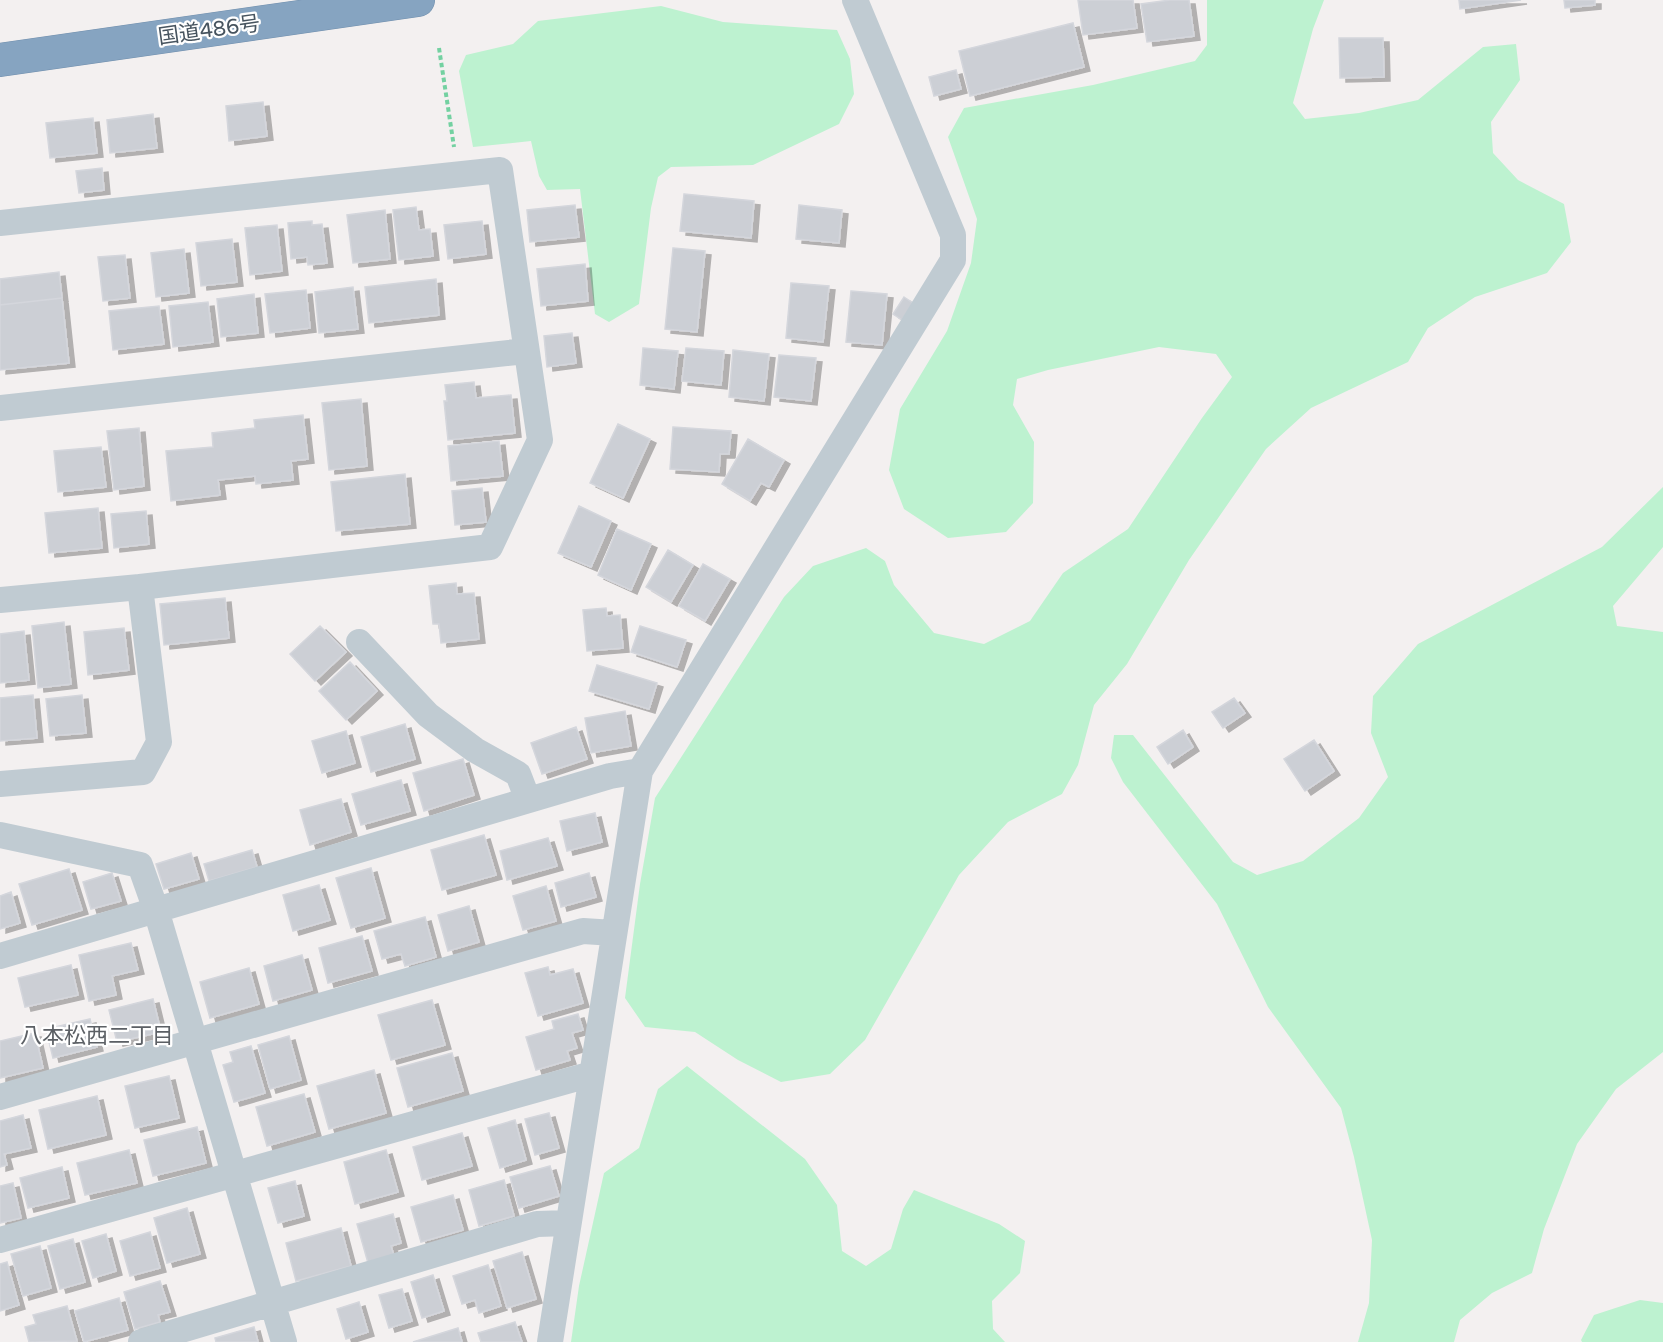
<svg xmlns="http://www.w3.org/2000/svg" width="1663" height="1342" viewBox="0 0 1663 1342" font-family="'Varela Round','Noto Sans JP',sans-serif">
	<style>
		.green { fill: #bdf2d0 }
		.building { fill: #cccfd5; stroke: #d4d6dc; stroke-width: 1.5; filter: url(#shadow) }
		.lines { fill: none; stroke-linecap: round; stroke-linejoin: round }
		.highway-casing { stroke: #718fad; stroke-width: 34 }
		.path { stroke: #73d1a1; stroke-width: 4; stroke-dasharray: 4.5 3; stroke-linecap: butt }
		.street { stroke: #c0cbd2; stroke-width: 26 }
		.highway { stroke: #86a4c1; stroke-width: 33 }
		.labels { text-anchor: middle; stroke-width: 4.5; stroke-linejoin: round; paint-order: stroke }
		.street-label { font-size: 21px; fill: #47545f; stroke: #fff }
		.neighbourhood-label { font-size: 22px; fill: #5c6065; stroke: #fff }
	</style>
	<defs>
		<filter id="shadow"><feDropShadow dx="6" dy="4" stdDeviation="0" flood-color="#0004"/></filter>
	</defs>
	<rect width="100%" height="100%" fill="#f3f0f0"/>
	<path class="green" d="M1207,0H1324L1313,29L1293,103L1305,119L1359,113L1418,100L1483,47L1516,44L1520,80L1491,122L1493,153L1518,180L1564,204L1571,242L1547,273L1475,297L1428,328L1408,362L1311,408L1266,449L1189,560L1127,664L1094,705L1078,765L1062,794L1008,822L959,875L865,1040L830,1074L781,1082L738,1060L695,1032L645,1027L625,998L640,884L655,798L784,597L813,566L866,548L885,561L894,585L934,633L984,644L1030,621L1063,573L1128,529L1202,418L1232,377L1216,354L1159,347L1048,370L1017,379L1013,405L1034,442L1033,503L1006,532L948,538L904,509L889,470L900,409L947,331L971,263L977,219L948,137L964,108L1093,85L1195,61L1207,45Z
		M661,6L723,22L837,30L850,59L854,94L839,124L753,165L671,167L658,177L651,208L639,304L609,322L595,314L580,189L547,190L539,176L531,141L473,147L459,71L466,55L513,44L538,21Z
		M1663,487V547L1613,606L1617,626L1663,632V1052L1616,1089L1577,1144L1544,1229L1532,1273L1492,1293L1460,1320L1454,1342H1358L1369,1303L1372,1240L1354,1157L1341,1108L1268,1007L1217,904L1123,782L1111,758L1114,735H1133L1233,862L1257,875L1303,861L1359,818L1388,777L1371,733L1373,696L1418,644L1602,547Z
		M687,1066L805,1159L837,1205L842,1251L866,1266L891,1249L903,1209L914,1190L999,1224L1025,1241L1020,1273L992,1301L993,1329L1005,1342H571L579,1286L604,1173L639,1148L658,1089Z
		M1640,1300L1663,1303V1342H1582L1581,1340L1594,1315Z"/>
	<path class="building" d="M1078,0H1133L1137,28L1083,35Z
		M1170,0H1189L1194,36L1147,42L1141,4Z
		M1459,0H1521L1460,9Z
		M1564,0H1595V5L1565,8Z
		M1073,23L1084,67L970,96L959,51Z
		M1339,38H1383L1384,77L1340,78Z
		M956,70L961,89L934,96L929,77Z
		M263,102L267,136L229,141L226,106Z
		M153,114L157,148L110,153L107,120Z
		M93,118L97,153L50,158L46,123Z
		M102,168L104,190L79,193L76,171Z
		M684,194L754,201L751,238L680,231Z
		M575,205L579,237L530,242L527,210Z
		M799,205L842,210L839,243L796,239Z
		M416,207L419,230L430,229L433,256L399,260L393,210Z
		M385,210L390,259L353,263L347,215Z
		M312,221V225L322,224L327,263L308,265L307,257L291,259L288,223Z
		M482,221L486,254L448,259L444,225Z
		M277,225L282,271L250,275L245,228Z
		M232,239L237,282L201,286L196,243Z
		M673,248L705,251L697,332L665,329Z
		M184,249L189,293L156,297L151,253Z
		M125,255L130,298L103,301L98,257Z
		M585,264L588,301L541,306L537,269Z
		M59,272L62,298L0,305V279Z
		M436,279L439,315L369,323L365,287Z
		M791,283L829,286L823,342L786,338Z
		M353,287L358,329L319,333L315,292Z
		M306,290L310,328L270,333L265,294Z
		M851,291L887,294L882,345L846,342Z
		M254,294L258,333L221,337L217,299Z
		M904,297L913,303L902,320L893,314Z
		M62,298L69,363L0,370V305Z
		M208,302L213,342L173,347L169,306Z
		M159,306L164,344L113,350L109,311Z
		M572,333L576,363L547,367L544,336Z
		M643,348L678,351L674,389L640,385Z
		M686,348L724,351L721,385L682,381Z
		M733,350L769,354L764,401L729,397Z
		M779,355L816,358L811,401L774,397Z
		M474,382L476,398L511,395L515,433L448,440L444,401H447L445,385Z
		M361,399L367,466L329,470L322,403Z
		M303,415L308,459L291,461L293,480L256,484L255,476L218,480L220,495L171,501L166,451L213,447L212,433L255,428L254,420Z
		M618,424L650,439L623,498L590,483Z
		M673,427L731,431L729,454H720L719,472L670,469Z
		M139,428L144,486L114,490L107,431Z
		M748,439L784,460L769,487L761,483L750,501L722,484Z
		M499,441L503,476L451,481L448,446Z
		M101,447L106,487L58,492L54,451Z
		M405,474L410,524L336,531L331,482Z
		M482,488L486,522L455,525L452,491Z
		M579,506L611,521L591,567L558,553Z
		M98,508L102,548L49,553L45,513Z
		M146,511L149,544L114,548L111,514Z
		M617,529L651,544L631,590L598,575Z
		M668,550L693,565L671,602L646,587Z
		M703,564L730,579L705,621L679,606Z
		M456,583L457,594L474,593L479,639L441,643L439,624H433L429,586Z
		M225,598L229,638L164,645L160,604Z
		M606,608L607,616L620,615L623,648L587,651L583,610Z
		M64,622L71,684L38,688L32,626Z
		M320,626L346,652L315,681L290,654Z
		M640,626L686,640L677,667L631,652Z
		M124,628L129,670L88,675L84,632Z
		M24,631L29,680L0,683V634Z
		M350,662L377,691L346,720L319,691Z
		M597,665L657,683L649,709L589,691Z
		M33,695L37,738L0,741V698Z
		M82,695L86,733L50,736L46,699Z
		M1234,698L1245,713L1223,728L1212,712Z
		M625,711L631,746L591,753L585,718Z
		M405,724L415,759L371,772L361,737Z
		M576,727L587,759L542,774L531,743Z
		M1183,730L1193,747L1168,764L1157,747Z
		M346,731L355,763L322,773L312,741Z
		M1314,740L1334,771L1305,791L1284,759Z
		M463,759L474,795L424,811L413,773Z
		M401,780L410,811L361,825L352,794Z
		M341,799L351,832L310,845L300,810Z
		M595,813L602,842L567,851L560,821Z
		M484,835L496,875L442,890L431,850Z
		M548,838L557,866L507,880L500,851Z
		M252,850L257,867L209,881L204,864Z
		M191,853L199,879L164,889L156,864Z
		M371,868L385,918L351,928L336,878Z
		M69,869L82,910L32,925L19,884Z
		M112,873L121,901L91,909L83,882Z
		M589,873L596,897L561,907L555,883Z
		M319,885L330,920L293,931L283,895Z
		M546,886L556,921L523,930L513,896Z
		M11,892L20,923L0,929V896Z
		M469,906L479,942L448,951L438,915Z
		M425,917L436,957L405,966L401,954L382,959L374,931Z
		M362,936L372,971L328,983L319,948Z
		M131,943L138,970L112,976L116,995L89,1001L79,955Z
		M302,955L312,990L273,1001L264,966Z
		M71,965L78,995L25,1007L18,978Z
		M548,967L550,975L573,969L583,1003L538,1016L525,973Z
		M249,968L259,1004L210,1018L200,982Z
		M153,999L161,1032L117,1042L109,1010Z
		M432,1000L445,1045L391,1060L378,1015Z
		M578,1014L583,1030L572,1033L577,1048L567,1051L570,1060L536,1070L526,1037L554,1029L552,1021Z
		M90,1019L97,1047L53,1058L46,1029Z
		M35,1033L43,1068L0,1078V1041Z
		M289,1036L301,1080L270,1089L258,1045Z
		M251,1046L265,1093L234,1102L223,1065L233,1062L230,1052Z
		M452,1053L463,1091L408,1107L397,1068Z
		M374,1070L386,1113L329,1129L317,1086Z
		M169,1076L179,1118L135,1128L125,1086Z
		M304,1094L315,1132L267,1146L256,1107Z
		M97,1096L106,1135L48,1149L39,1110Z
		M549,1113L559,1148L535,1155L525,1119Z
		M23,1115L31,1148L4,1154L7,1165L0,1167V1121Z
		M515,1120L526,1160L500,1168L488,1128Z
		M197,1127L206,1163L153,1176L144,1140Z
		M462,1133L472,1166L422,1180L413,1147Z
		M129,1150L137,1183L85,1195L77,1163Z
		M386,1150L398,1192L355,1204L344,1162Z
		M550,1166L559,1196L519,1208L510,1177Z
		M62,1167L69,1198L28,1208L20,1178Z
		M504,1180L514,1216L479,1226L469,1190Z
		M295,1181L304,1216L278,1223L268,1188Z
		M13,1183L21,1218L0,1223V1186Z
		M453,1195L463,1230L421,1242L411,1207Z
		M187,1208L200,1254L167,1263L154,1218Z
		M393,1214L401,1243L391,1246L394,1256L368,1263L357,1224Z
		M341,1228L351,1266L296,1281L286,1243Z
		M150,1232L160,1268L130,1276L120,1241Z
		M106,1234L116,1271L93,1278L82,1241Z
		M73,1239L85,1282L60,1289L48,1246Z
		M40,1246L51,1288L23,1296L11,1254Z
		M522,1252L536,1299L507,1308L493,1261Z
		M7,1262L19,1305L0,1311V1264Z
		M488,1265L501,1306L479,1313L475,1300L462,1304L453,1276Z
		M433,1275L444,1311L422,1318L411,1282Z
		M160,1281L170,1312L158,1315L160,1322L135,1329L124,1292Z
		M402,1289L412,1321L389,1328L379,1295Z
		M119,1298L128,1330L84,1342L75,1311Z
		M359,1302L368,1332L346,1339L337,1309Z
		M67,1306L77,1341L29,1342L25,1327L36,1324L33,1315Z
		M515,1322L522,1342H481L478,1333Z
		M254,1327L258,1342H216L215,1338Z
		M458,1328L462,1342H413Z"/>
	<g class="lines">
		<g class="highway-casing">
			<path id="highway" d="M0,60L418,0"/>
		</g>
		<path class="path" d="M439,48L454,147"/>
		<path class="street" d="M0,223L500,170L540,440L490,547L140,587L0,600
			M0,408L526,351
			M359,642L428,715L475,750L518,774L528,800
			M0,784L143,772L159,742L140,587
			M0,835L140,865L156,910L284,1342
			M0,956L610,776L640,771
			M0,1097L583,931L614,933
			M0,1240L592,1074
			M141,1342L537,1224L568,1223
			M550,1342L640,771L953,260V235L855,0"/>
		<use href="#highway" class="highway"/>
	</g>
	<g class="labels">
		<g class="street-label">
			<text transform="translate(209 30) rotate(-8)" y="7">国道486号</text>
		</g>
		<g class="neighbourhood-label">
			<text x="97" y="1043">八本松西二丁目</text>
		</g>
	</g>
</svg>
